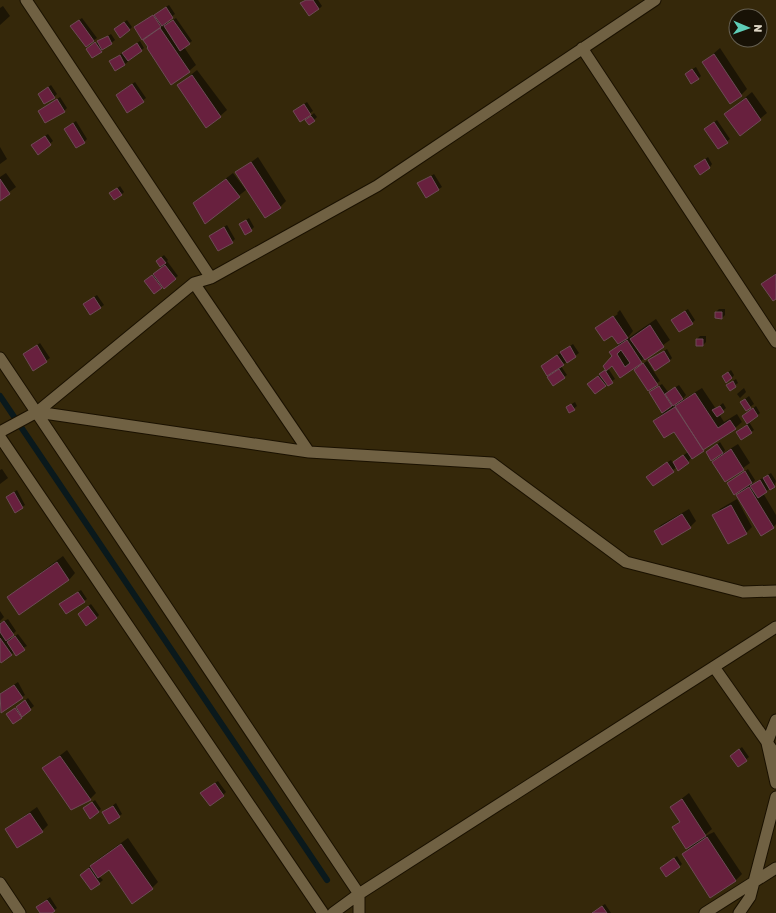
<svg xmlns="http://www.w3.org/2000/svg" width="776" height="913" viewBox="0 0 776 913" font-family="Rubik,sans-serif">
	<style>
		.shadow { fill: #0007 }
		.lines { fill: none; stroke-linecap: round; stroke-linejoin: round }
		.stream { stroke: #0a191c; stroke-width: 6 }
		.building { fill: #68203e; stroke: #6d4b56; fill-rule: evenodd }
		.minor-casing { stroke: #1a1100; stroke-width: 13 }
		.minor { stroke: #706143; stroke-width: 11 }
	</style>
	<rect width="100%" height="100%" fill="#35280a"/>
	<path class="shadow" d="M305,0H318L322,6L319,9L301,4Z
		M169,5L175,14L166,21L168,24L176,18L192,41L184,47L196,65L189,71L149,47L145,40L150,35L138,25Z
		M3,6L10,16L0,25V8Z
		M82,18L97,38L86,46L75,23Z
		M127,20L132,27L129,30L118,27Z
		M111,34L115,40L101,51L90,47Z
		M140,41L144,48L125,64L111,61Z
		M720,48L747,89L741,95L704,62Z
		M696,67L701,76L698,79L689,71Z
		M197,70L227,110L220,116L178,85Z
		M135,82L146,98L128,111L117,95Z
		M51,85L57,94L54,97L39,94Z
		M752,92L767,113L741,134L725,114Z
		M60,97L67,108L64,111H39Z
		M307,102L313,111L300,120L294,111Z
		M314,113L317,117L314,120H306Z
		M717,120L730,139L718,148L705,129Z
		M76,121L87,139L84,142L69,126Z
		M48,134L53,141L38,153L32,145Z
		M0,147L7,159L0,164Z
		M258,157L286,201L280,207L237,173Z
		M708,157L712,164L710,167L696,166Z
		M6,173L16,187L0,199V177Z
		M233,173L246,190L205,222L194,203Z
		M434,174L442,187L426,197L419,184Z
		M120,186L124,192L121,195L114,191Z
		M249,218L254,227L251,230L240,224Z
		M227,225L235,239L232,242L211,236Z
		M164,255L168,260L167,261L178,276L161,287L149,278L162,268L157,261Z
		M776,273V298L762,284Z
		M97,295L104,305L91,314L84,304Z
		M688,309L695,320L692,323L675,317Z
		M719,309H725V315L722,318L716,312Z
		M620,310L633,331L627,339L656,319L670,340L620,376L613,365L608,368L615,379L605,385L592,381L606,370L613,356L610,352L619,344L612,334L597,328L602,323V325L618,314L617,313Z
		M700,336H706V342L703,345L697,339Z
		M40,343L50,358L34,369L25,354Z
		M573,344L579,353L561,366L567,375L553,384L542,366Z
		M667,349L672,358L670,360L652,358Z
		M647,361L660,381L648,390L638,367Z
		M731,370L734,375L732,378L726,374Z
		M736,379L738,383L730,389V383Z
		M662,384L668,392L679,385L686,395L681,401L702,388L716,409L723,403L726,408L719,414L724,422L737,414L742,422L735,428L690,459L688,463L677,467L653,485L650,474L671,460L673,463L688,452L674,431L654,421L663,413L650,392Z
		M744,388L746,392L740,398L737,394Z
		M749,396L754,404L746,410L741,402Z
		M575,402L577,406L570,412V405Z
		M756,406L760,413L749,422L754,430L751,432H737L748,424L743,416Z
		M720,442L725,450L722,454L738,444L750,463L725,481L713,462L720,455L707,452Z
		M2,469L8,478L0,484V470Z
		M748,469L755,480L751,485L771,473L776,481L774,486L763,493L776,515V524L773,527L737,495L743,488L728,483Z
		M17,490L25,505L22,507L7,497Z
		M737,499L752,527L746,533L714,515L720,509Z
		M689,509L696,521L690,527L655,531L661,525Z
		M63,556L75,573L69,580L8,597Z
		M81,590L87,599L84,601H64Z
		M91,604L99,615L96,618L82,611Z
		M0,611L4,617L0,621Z
		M8,619L16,631L10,637L11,639L18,634L27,646L0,660V623Z
		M18,682L25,695L2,712L0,709V694Z
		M28,698L34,706L21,717L11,712Z
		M742,747L749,757L738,766L731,756Z
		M67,750L96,793L90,799L44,768Z
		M218,781L226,792L223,795L205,790Z
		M689,793L712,829L703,837L714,832L742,874L735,881L683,854L692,845L673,827L680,821L671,807Z
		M95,800L101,809L98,812L87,806Z
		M116,803L122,814L119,816L103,813Z
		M37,807L48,825L42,831L6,829Z
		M128,838L158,882L152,888L109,869L99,876L103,880L92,889L84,872L97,860Z
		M677,856L682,864L679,867L665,865Z
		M50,897L57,908L51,913H41L40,904Z
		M605,904L611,913H592L593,912Z"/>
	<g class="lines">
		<path class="stream" d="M0,396L327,880"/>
	</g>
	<path class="building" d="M306,0H313L319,9L309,16L300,3Z
		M166,7L173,18L162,26L154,15Z
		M153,15L161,27L142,40L134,27Z
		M79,20L94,41L86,47L70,26Z
		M173,20L190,44L180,51L164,26Z
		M124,22L130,30L120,38L114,29Z
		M160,28L190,72L171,85L147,48L148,47L143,40Z
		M108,36L112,44L102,50L97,41Z
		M95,42L102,52L92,58L86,49Z
		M137,43L142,51L128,61L122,53Z
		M714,54L742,96L730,104L702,62Z
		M120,55L125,65L115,71L109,61Z
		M692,69L699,79L691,84L685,74Z
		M192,75L221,117L206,128L177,85Z
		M132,84L144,102L127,113L116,95Z
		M48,87L55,98L44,104L38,94Z
		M746,98L761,120L740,136L724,114Z
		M57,99L65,112L45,123L38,111Z
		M304,104L311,115L300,122L293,111Z
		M311,116L315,121L309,125L305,120Z
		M714,122L728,143L718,149L704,129Z
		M73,123L85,143L76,148L64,129Z
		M45,136L51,145L38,155L31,145Z
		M705,159L710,168L700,175L694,166Z
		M251,162L281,208L265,218L235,172Z
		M431,176L439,190L426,198L417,183Z
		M0,179L10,194L0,201Z
		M226,179L240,197L205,224L193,203Z
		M117,188L122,195L114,200L109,193Z
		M246,220L252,231L245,235L239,224Z
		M224,227L233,243L218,251L209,236Z
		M161,257L166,263L160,267L156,261Z
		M165,265L176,279L164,289L153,274Z
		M776,274V299L773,301L761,284Z
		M152,275L162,288L154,294L144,281Z
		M94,297L101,308L90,315L83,304Z
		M685,311L693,324L679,332L671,320Z
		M715,312H722V319L715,318Z
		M613,316L628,338L618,344L612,336L604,341L595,328Z
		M650,325L664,347L645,360L630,339Z
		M696,339H703V346H696Z
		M627,340L642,363L620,378L612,366L606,371L603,366L612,356L609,352ZM621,350L630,363L625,367L617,354Z
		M37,345L47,362L33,371L23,354Z
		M570,346L576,357L567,363L560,352Z
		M664,351L670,361L655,371L648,360Z
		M557,355L564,365L547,376L541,366Z
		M643,363L658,385L648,391L634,370Z
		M559,369L565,378L553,386L547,377Z
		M605,370L613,383L608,386L599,374Z
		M728,372L732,378L726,383L722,376Z
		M598,376L606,386L595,394L587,384Z
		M733,381L736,387L730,391L726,385Z
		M659,386L672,406L662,413L649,392Z
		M675,387L683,399L673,406L665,394Z
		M695,393L718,428L730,420L736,429L703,450L675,406Z
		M745,399L751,408L746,411L740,402Z
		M571,404L575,410L569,413L566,407Z
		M720,406L724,412L717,417L712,410Z
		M675,407L704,451L692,459L674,432L664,438L653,421Z
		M753,408L758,416L747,424L742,416Z
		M747,425L752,433L741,440L736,432Z
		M717,444L723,453L711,461L706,452Z
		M731,449L744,470L725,482L712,462Z
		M683,455L689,463L678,471L673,462Z
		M667,462L674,472L653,486L646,477Z
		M745,471L752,483L734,495L727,483Z
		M768,475L775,487L770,490L763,478Z
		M760,480L767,492L758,498L750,486Z
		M749,487L774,528L761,536L736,495Z
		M14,492L23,508L15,513L6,497Z
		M731,505L747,534L728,544L712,515Z
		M682,514L691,528L662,545L654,531Z
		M57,562L69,580L19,615L7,597Z
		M78,592L85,602L66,614L59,604Z
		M88,606L97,618L86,626L78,614Z
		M4,621L14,635L6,641L0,632V624Z
		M15,636L25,650L16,656L7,642Z
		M0,638L12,655L1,663L0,661Z
		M14,685L23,698L1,713L0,694Z
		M25,700L31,710L22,717L16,707Z
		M15,708L22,718L13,724L6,714Z
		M739,749L747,761L738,767L730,756Z
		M60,756L91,800L71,810L42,768Z
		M215,783L224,796L210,806L200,793Z
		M682,799L706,836L686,849L672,827L680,822L670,807Z
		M92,802L99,812L90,819L83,808Z
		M113,806L120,817L109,824L102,812Z
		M30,813L43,832L17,848L5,829Z
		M707,837L736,881L710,898L682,854Z
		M121,844L153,889L132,904L109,870L98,878L90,866Z
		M674,858L680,867L666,877L660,868Z
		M89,868L100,884L91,890L80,875Z
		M47,900L55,911L52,913H40L36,907Z
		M602,906L607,913H592Z"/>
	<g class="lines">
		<g class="minor-casing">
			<path id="minor" d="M26,0L211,278
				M582,48L776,342
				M194,283L309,452
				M0,358L359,894V913
				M37,412L309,452L492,463L626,562L743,592L776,591
				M0,432L37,412L194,283L211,278L377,186L655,0
				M0,437L323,913
				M714,667L776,755
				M776,720L767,743L776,783
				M0,883L20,913
				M333,913L359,894L776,627
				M705,913L776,868
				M739,913L750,897L776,797"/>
		</g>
		<use href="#minor" class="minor"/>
	</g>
	<g transform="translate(748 28) rotate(92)"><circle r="19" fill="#181206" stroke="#666052"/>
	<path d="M0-3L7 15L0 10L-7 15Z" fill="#5eceb8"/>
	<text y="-6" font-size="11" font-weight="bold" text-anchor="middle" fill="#dcd4c3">N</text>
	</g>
</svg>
